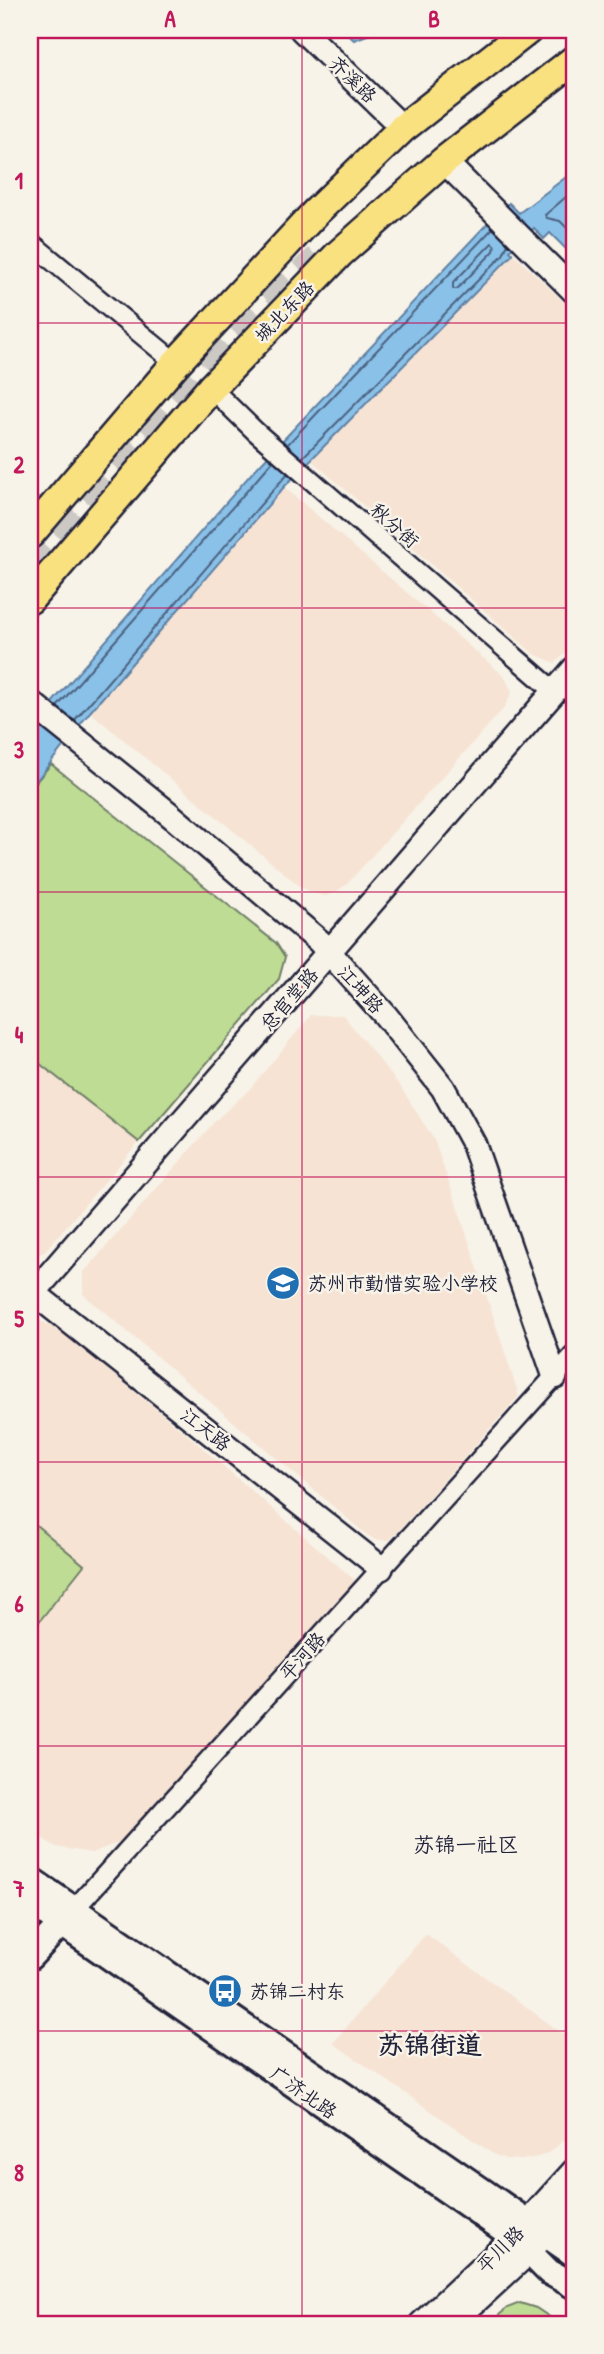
<svg xmlns="http://www.w3.org/2000/svg" width="604" height="2354" viewBox="0 0 604 2354" font-family="'Patrick Hand','LXGW WenKai TC',sans-serif">
	<style>
		.built { fill: #f6e3d4 }
		.green { fill: #bedc94; stroke: #707f68; stroke-width: 2 }
		.water { fill: #8ac1e8; stroke: #6081a3; stroke-width: 2 }
		.lines { fill: none; stroke-linecap: round; stroke-linejoin: round }
		.shore { stroke: #4c6280; stroke-width: 2 }
		.trunk-tunnel { stroke: #ccc9c5; stroke-width: 30; stroke-dasharray: 30 15; stroke-linecap: butt }
		.minor-casing { stroke: #22223b; stroke-width: 23 }
		.tertiary-casing { stroke: #22223b; stroke-width: 28 }
		.secondary-casing { stroke: #22223b; stroke-width: 30 }
		.primary-casing { stroke: #22223b; stroke-width: 33 }
		.minor { stroke: #f7f3e8; stroke-width: 18 }
		.tertiary { stroke: #f7f3e8; stroke-width: 23 }
		.secondary { stroke: #f7f3e8; stroke-width: 24 }
		.primary { stroke: #fae180; stroke-width: 28 }
		.grid { fill: none; stroke: #c2185b; stroke-width: 2; stroke-opacity: 0.55 }
		.labels { text-anchor: middle; stroke-width: 5; stroke-linejoin: round; paint-order: stroke }
		.street-label { font-size: 19px; fill: #22223b; stroke: #f7f3e8 }
		.poi-label { font-size: 19px; fill: #22223b; stroke: #f7f3e8; text-anchor: start }
		.neighbourhood-label { font-size: 21px; fill: #22223b; stroke: #f7f3e8 }
		.district-label { font-size: 26px; font-weight: bold; fill: #22223b; stroke: #f7f3e8 }
		.neatline { fill: none; stroke: #c2185b; stroke-width: 2.5 }
		.grid-label { font-size: 23px; text-anchor: middle; font-weight: bold; fill: #c2185b }
	</style>
	<rect width="100%" height="100%" fill="#f7f3e8"/>
	<filter id="ink" filterUnits="userSpaceOnUse"><feTurbulence type="fractalNoise" baseFrequency=".0143" numOctaves="2"/><feDisplacementMap in="SourceGraphic" scale="14" xChannelSelector="R" yChannelSelector="G"/><feConvolveMatrix kernelMatrix="1 2 1 2 8 2 1 2 1" color-interpolation-filters="sRGB"/></filter>
	<g filter="url(#ink)">
		<path class="built" d="M513,254L574,311V645L555,663L534,654L310,459Z
			M284,487L504,676L512,692L504,708L347,884L336,892L325,896L313,893L301,887L90,712Z
			M311,1015H343L400,1086L434,1140L458,1208L519,1396L398,1532L389,1540H376L367,1535L83,1294L84,1272L216,1120L250,1089Z
			M30,1056L139,1142L44,1252L32,1257L30,1256Z
			M40,1321L58,1328L191,1438L358,1583L122,1841L91,1853L56,1847L30,1831V1633L84,1565L30,1520V1333Z
			M426,1934L574,2042V2132L550,2152L538,2157L521,2160L506,2159L493,2154L333,2043Z"/>
		<path class="green" d="M51,764L276,943L285,957L279,979L139,1142L30,1056V789Z
			M30,1520L84,1565L30,1633Z
			M520,2303L536,2308L560,2324H489L507,2308Z"/>
		<path class="water" d="M343,30H380L354,40Z
			M574,171V257L550,233L544,239L534,228L510,251L513,254L284,487L90,712L30,789V728L251,474L485,226L509,203L519,213Z"/>
		<g class="lines">
			<path class="shore" d="M574,190L545,215L547,218L560,221L574,235
				M492,243L495,246L494,251L457,289H453V283Z
				M287,445L493,228
				M302,458L503,255L508,244
				M57,707L273,461
				M74,721L288,473"/>
			<path class="trunk-tunnel" d="M30,572L265,308L319,259"/>
			<g class="minor-casing">
				<path id="minor" d="M30,242L176,363
					M211,388L256,432L554,691
					M68,1916L574,1355"/>
			</g>
			<g class="tertiary-casing">
				<path id="tertiary" d="M302,30L403,128
					M444,161L574,291
					M30,702L168,813L319,941L386,1016L443,1088L474,1145L555,1377
					M30,1290L381,1568
					M30,1297L574,669
					M421,2324L514,2237L574,2171
					M451,2324L529,2252L574,2202"/>
			</g>
			<g class="secondary-casing">
				<path id="secondary" d="M30,1879L574,2254
					M30,1902L514,2237L549,2272L574,2286
					M30,1957L61,1924
					M527,2222L557,2220L574,2231"/>
			</g>
			<g class="primary-casing">
				<path id="primary" d="M30,534L176,363L316,212L403,128L528,30
					M30,599L211,388L339,254L444,161L574,60"/>
			</g>
			<use href="#minor" class="minor"/>
			<use href="#tertiary" class="tertiary"/>
			<use href="#secondary" class="secondary"/>
			<use href="#primary" class="primary"/>
		</g>
	</g>
	<path class="grid" d="M302,30V2324M30,323H574M30,608H574M30,892H574M30,1177H574M30,1462H574M30,1746H574M30,2031H574"/>
	<defs>
		<g id="school-disc" transform="scale(1.75)"><circle r="9.5" fill="#1f6fb2" stroke="#f7f3e8"/><path d="M0-5L7-2L0 1L-7-2ZM-4 1L0 2.5L4 1V4Q0 6-4 4Z" fill="#fff"/></g>
		<g id="bus-disc" transform="scale(1.75)"><circle r="9.5" fill="#1f6fb2" stroke="#f7f3e8"/><path d="M-5-6H5V4H4V6H2V4H-2V6H-4V4H-5ZM-3.5-4V0h7V-4ZM-3.5 1.2v1.5H-2V1.2ZM2 1.2v1.5H3.5V1.2Z" fill="#fff"/></g>
	</defs>
	<g fill-rule="evenodd">
		<use href="#school-disc" x="283" y="1283"/>
		<use href="#bus-disc" x="225" y="1991"/>
	</g>
	<g class="labels">
		<g class="street-label">
			<text transform="translate(353 79) rotate(44)" y="7">齐溪路</text>
			<text transform="translate(284 311) rotate(-46)" y="7">城北东路</text>
			<text transform="translate(395 525) rotate(41)" y="7">秋分街</text>
			<text transform="translate(361 989) rotate(48)" y="7">江坤路</text>
			<text transform="translate(289 999) rotate(-49)" y="7">总官堂路</text>
			<text transform="translate(206 1429) rotate(38)" y="7">江天路</text>
			<text transform="translate(302 1656) rotate(-48)" y="7">平河路</text>
			<text transform="translate(304 2092) rotate(35)" y="7">广济北路</text>
			<text transform="translate(500 2249) rotate(-45)" y="7">平川路</text>
		</g>
		<g class="poi-label">
			<text x="308" y="1290">苏州市勤惜实验小学校</text>
			<text x="250" y="1998">苏锦二村东</text>
		</g>
		<g class="neighbourhood-label">
			<text x="466" y="1852">苏锦一社区</text>
		</g>
		<g class="district-label">
			<text x="430" y="2054">苏锦街道</text>
		</g>
	</g>
	<rect width="604" height="2354" fill="none" stroke="#f7f3e8" stroke-width="77"/>
	<rect x="38" y="38" width="528" height="2278" class="neatline"/>
	<g class="grid-label">
		<text x="170" y="27">A</text>
		<text x="434" y="27">B</text>
		<text x="19" y="189">1</text>
		<text x="19" y="473">2</text>
		<text x="19" y="758">3</text>
		<text x="19" y="1043">4</text>
		<text x="19" y="1327">5</text>
		<text x="19" y="1612">6</text>
		<text x="19" y="1897">7</text>
		<text x="19" y="2181">8</text>
	</g>
</svg>
